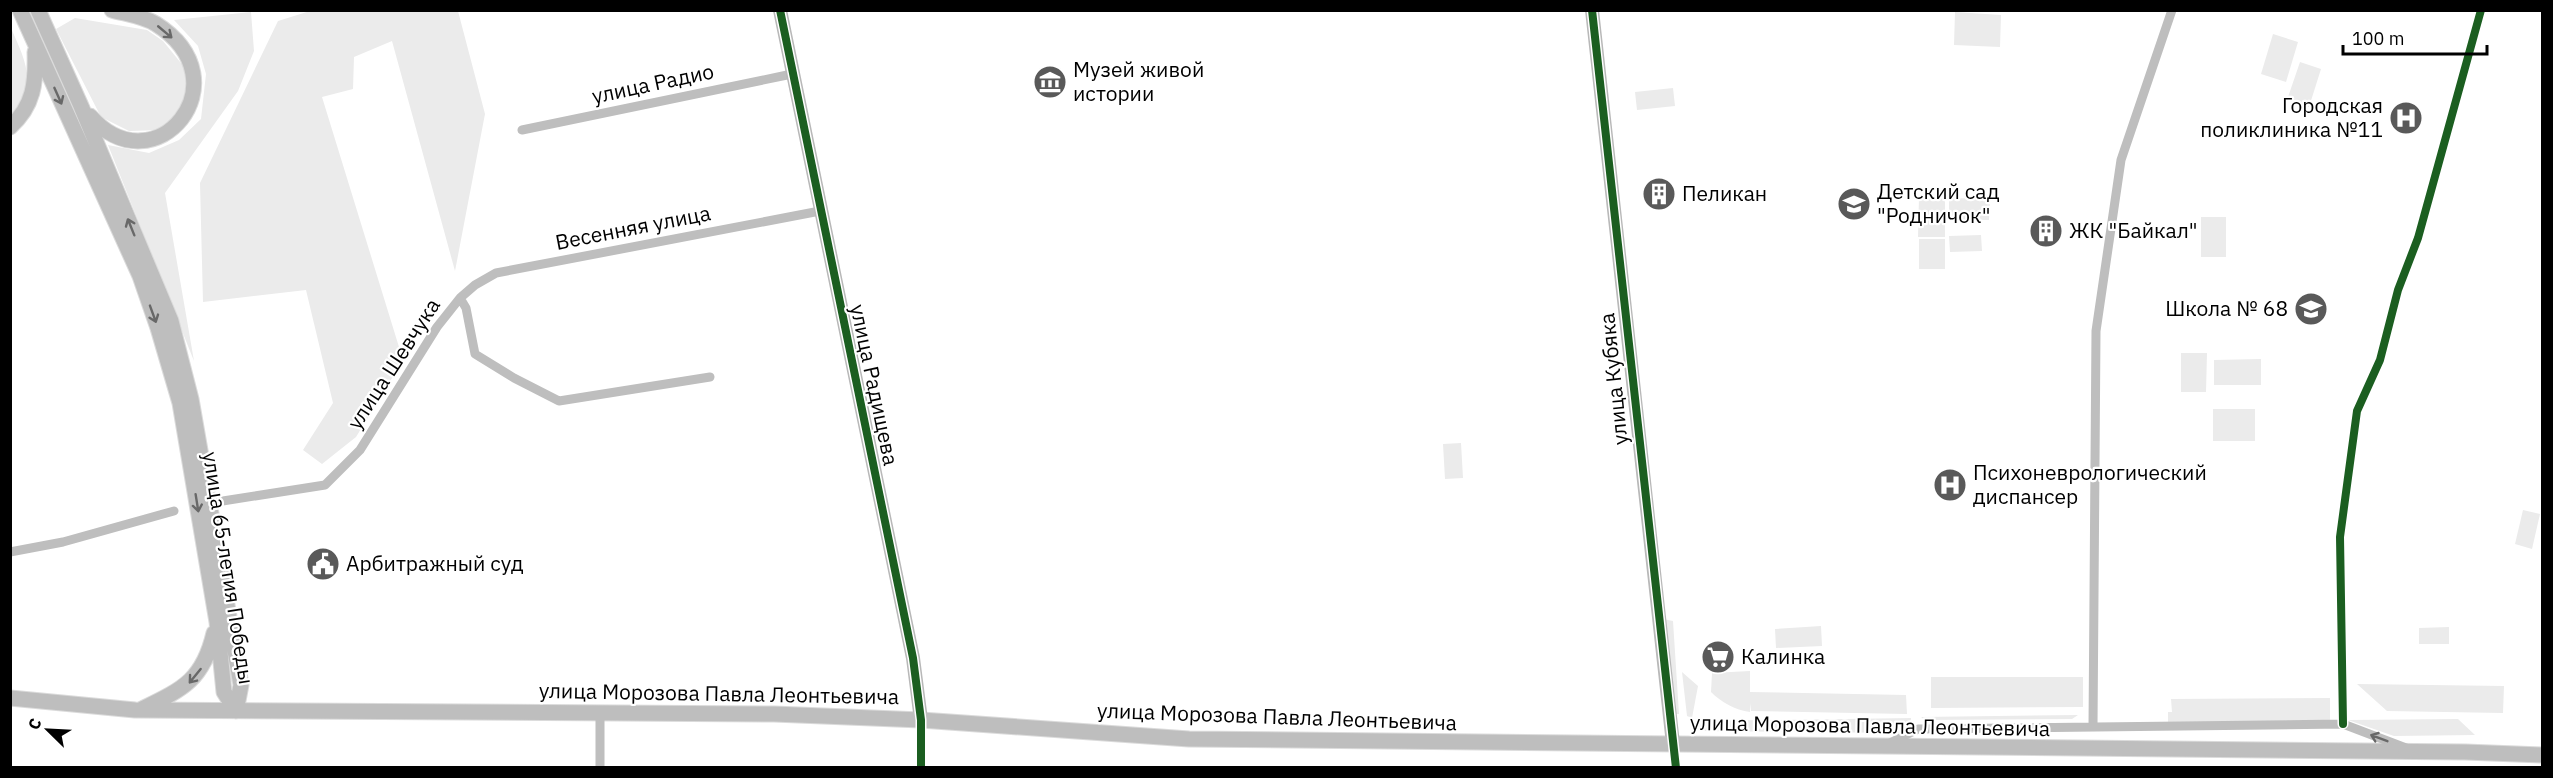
<svg xmlns="http://www.w3.org/2000/svg" width="2553" height="778" viewBox="0 0 2553 778" font-family="'IBM Plex Sans',sans-serif">
	<style>
		.green { fill: #ebebeb }
		.lines { fill: none; stroke-linecap: round; stroke-linejoin: round }
		.primary-casing { stroke: #dbdbdb; stroke-width: 17 }
		.street { stroke: #bebebe; stroke-width: 9 }
		.secondary { stroke: #b8b8b8; stroke-width: 14 }
		.primary { stroke: #bebebe; stroke-width: 15 }
		.cycleway-casing { stroke: #fff; stroke-width: 11 }
		.cycleway { stroke: #1b5e20; stroke-width: 8 }
		.oneway { stroke: #686868 }
		.labels { text-anchor: middle; stroke-width: 4.5; stroke-linejoin: round; paint-order: stroke }
		.poi-label { font-size: 21px; fill: #000; stroke: #fff; text-anchor: start }
		.street-label { font-size: 21px; fill: #000; stroke: #fff }
	</style>
	<rect width="100%" height="100%" fill="#fff"/>
	<path class="green" d="M310,11H458L485,114L455,271L392,41L354,57L353,89L322,97L403,360L356,437L322,464L303,450L333,403L306,290L203,302L200,183L278,21Z
		M251,12L254,51L238,91L165,193L194,361L108,145L149,153L179,140L201,119L206,74L198,46L174,20Z
		M1955,12L2001,15L2000,47L1954,45Z
		M75,18L147,30L163,41L185,68L186,95L177,116L160,130L129,131L101,117L56,29Z
		M10,26C25,60 39,84 11,115Z
		M2273,34L2298,42L2286,82L2261,74Z
		M2300,62L2321,69L2309,107L2287,100Z
		M1673,88L1675,106L1637,110L1635,92Z
		M1919,197L1945,198V237H1918Z
		M1949,198L1990,199L1989,220H1949Z
		M2201,217H2226V257H2201Z
		M1981,235L1982,251L1950,252L1949,236Z
		M1919,239H1945V269H1919Z
		M2181,353H2207L2206,392H2181Z
		M2261,359V385H2214V360Z
		M2213,409H2255V441H2213Z
		M1461,443L1463,478L1445,479L1443,444Z
		M2523,510L2540,514L2532,549L2515,544Z
		M1663,619L1673,621L1679,714H1676Z
		M1821,626L1822,646L1776,648L1775,629Z
		M2449,627V644H2419V628Z
		M1750,671V692L1906,695L1907,714L1751,711L1750,703V712C1735,710 1721,702 1711,692L1712,673Z
		M1682,672L1698,686L1692,718L1687,716Z
		M1931,677H2083V707L1931,708Z
		M2357,684L2504,686L2503,713L2387,711Z
		M2330,698V720L2168,723V712H2172L2171,699Z
		M2078,715L2072,719L1925,720L1921,717Z
		M1911,718L1910,731L1902,733L1696,731L1695,727L1699,721Z
		M2458,719L2475,735L2394,736L2348,720Z"/>
	<g class="lines">
		<g class="primary-casing">
			<path id="primary" d="M20,10L140,276L158,328L180,403L217,622L224,692L236,711
				M38,10L81,106L171,321L191,399L241,685L236,711
				M90,116C155,190 246,81 156,24C143,16 126,14 112,10
				M10,127C34,106 36,82 35,52
				M10,698L135,710L774,714L921,720L1189,739L2465,752L2542,755
				M142,709C183,689 203,680 214,633"/>
		</g>
		<path class="street" d="M522,130L792,74
			M460,298L475,285L496,273L820,211
			M210,503L325,485L360,450L437,327L460,298L466,308L475,354L514,378L559,401L710,377
			M10,552L63,542L174,511
			M600,712V768
			M2343,724L2340,537L2357,411L2380,360L2398,290L2418,238L2481,10
			M2093,726L2096,331L2121,160L2172,10
			M1673,744L1676,768
			M1888,744L1918,729L2343,724L2406,748
			M921,768V720"/>
		<path class="secondary" d="M780,10L913,658L921,720
			M1592,10L1673,744"/>
		<use href="#primary" class="primary"/>
		<g class="cycleway-casing">
			<path id="cycleway" d="M780,10L913,658L921,720V768
				M1592,10L1676,768
				M2343,724L2340,537L2357,411L2380,360L2398,290L2418,238L2481,10"/>
		</g>
		<use href="#cycleway" class="cycleway"/>
	</g>
	<defs><path id="oneway-shaft" d="M-6 0H5M1.5-3L5.5 0L1.5 3" fill="none" stroke-width="1.6" stroke-linecap="round" stroke-linejoin="round" transform="scale(1.5)"/></defs>
	<g class="oneway">
		<use href="#oneway-shaft" transform="translate(165 32) rotate(40)"/>
		<use href="#oneway-shaft" transform="translate(58 96) rotate(66)"/>
		<use href="#oneway-shaft" transform="translate(131 227) rotate(-112)"/>
		<use href="#oneway-shaft" transform="translate(153 314) rotate(70)"/>
		<use href="#oneway-shaft" transform="translate(197 503) rotate(81)"/>
		<use href="#oneway-shaft" transform="translate(195 676) rotate(129)"/>
		<use href="#oneway-shaft" transform="translate(2379 738) rotate(-159)"/>
	</g>
	<defs>
		<g id="museum-disc" transform="scale(1.725)"><circle r="9.5" fill="#595959" stroke="#fff"/><path d="M0-6L6-3V-2H-6V-3ZM-5-1h2V3h-2ZM-1-1h2V3h-2ZM3-1h2V3H3ZM-6 4H6V6H-6Z" fill="#fff"/></g>
		<g id="hospital-disc" transform="scale(1.725)"><circle r="9.5" fill="#595959" stroke="#fff"/><path d="M-5-5h3v3.5h4V-5h3V5h-3V1.5h-4V5h-3Z" fill="#fff"/></g>
		<g id="building-disc" transform="scale(1.725)"><circle r="9.5" fill="#595959" stroke="#fff"/><path d="M-4-6H4V6H1V3H-1V6H-4ZM-2.5-4.3h1.7v1.8h-1.7ZM.8-4.3h1.7v1.8H.8ZM-2.5-1h1.7V.8h-1.7ZM.8-1h1.7V.8H.8Z" fill="#fff"/></g>
		<g id="school-disc" transform="scale(1.725)"><circle r="9.5" fill="#595959" stroke="#fff"/><path d="M0-5L7-2L0 1L-7-2ZM-4 1L0 2.5L4 1V4Q0 6-4 4Z" fill="#fff"/></g>
		<g id="civic-disc" transform="scale(1.725)"><circle r="9.5" fill="#595959" stroke="#fff"/><path d="M-.6-6.5H3V-4.5H.6V-3L4-1V1h2V6H-6V1h2V-1L-.6-3ZM-1.2 2.5V6h2.4V2.5Z" fill="#fff"/></g>
		<g id="supermarket-disc" transform="scale(1.725)"><circle r="9.5" fill="#595959" stroke="#fff"/><path d="M-6-5.5h2.5l.6 2H6L4.5 2H-2.5L-4.4-4H-6ZM-1.5 3.2a1.3 1.3 0 1 0 .1 0ZM3 3.2a1.3 1.3 0 1 0 .1 0Z" fill="#fff"/></g>
	</defs>
	<g fill-rule="evenodd">
		<use href="#museum-disc" x="1050" y="82"/>
		<use href="#hospital-disc" x="2406" y="118"/>
		<use href="#building-disc" x="1659" y="194"/>
		<use href="#school-disc" x="1854" y="204"/>
		<use href="#building-disc" x="2046" y="231"/>
		<use href="#school-disc" x="2311" y="309"/>
		<use href="#hospital-disc" x="1950" y="485"/>
		<use href="#civic-disc" x="323" y="564"/>
		<use href="#supermarket-disc" x="1718" y="657"/>
	</g>
	<g class="labels">
		<g class="poi-label">
			<text x="1073" y="77">Музей живой<tspan x="1073" dy="24">истории</tspan></text>
			<text x="2383" y="113" text-anchor="end">Городская<tspan x="2383" dy="24">поликлиника №11</tspan></text>
			<text x="1877" y="199">Детский сад<tspan x="1877" dy="24">"Родничок"</tspan></text>
			<text x="1682" y="201">Пеликан</text>
			<text x="2069" y="238">ЖК "Байкал"</text>
			<text x="2288" y="316" text-anchor="end">Школа № 68</text>
			<text x="1973" y="480">Психоневрологический<tspan x="1973" dy="24">диспансер</tspan></text>
			<text x="346" y="571">Арбитражный суд</text>
			<text x="1741" y="664">Калинка</text>
		</g>
		<g class="street-label">
			<text transform="translate(653 84) rotate(-12)" y="7">улица Радио</text>
			<text transform="translate(633 228) rotate(-11)" y="7">Весенняя улица</text>
			<text transform="translate(394 364) rotate(-57)" y="7">улица Шевчука</text>
			<text transform="translate(1614 379) rotate(-96)" y="7">улица Кубяка</text>
			<text transform="translate(874 385) rotate(78)" y="7">улица Радищева</text>
			<text transform="translate(228 568) rotate(81)" y="7">улица 65-летия Победы</text>
			<text transform="translate(719 694) rotate(1)" y="7">улица Морозова Павла Леонтьевича</text>
			<text transform="translate(1277 717) rotate(2)" y="7">улица Морозова Павла Леонтьевича</text>
			<text transform="translate(1870 726) rotate(1)" y="7">улица Морозова Павла Леонтьевича</text>
		</g>
	</g>
	<rect width="2553" height="778" fill="none" stroke="#000000" stroke-width="24"/>
	<g transform="translate(48 730) rotate(294)" stroke="#ffffff" stroke-width="4.5" paint-order="stroke">
	<path d="M0-4.5L10 22L0 15L-10 22Z" fill="#000000"/>
	<text y="-9" font-size="16" font-weight="bold" text-anchor="middle" fill="#000000">С</text>
	</g>
	<path d="M2343 45v9h144v-9" fill="none" stroke="#000000" stroke-width="3"/>
	<text x="2352" y="45" font-size="18" fill="#000000" stroke="#ffffff" stroke-width="4.5" paint-order="stroke">100 m</text>
</svg>
